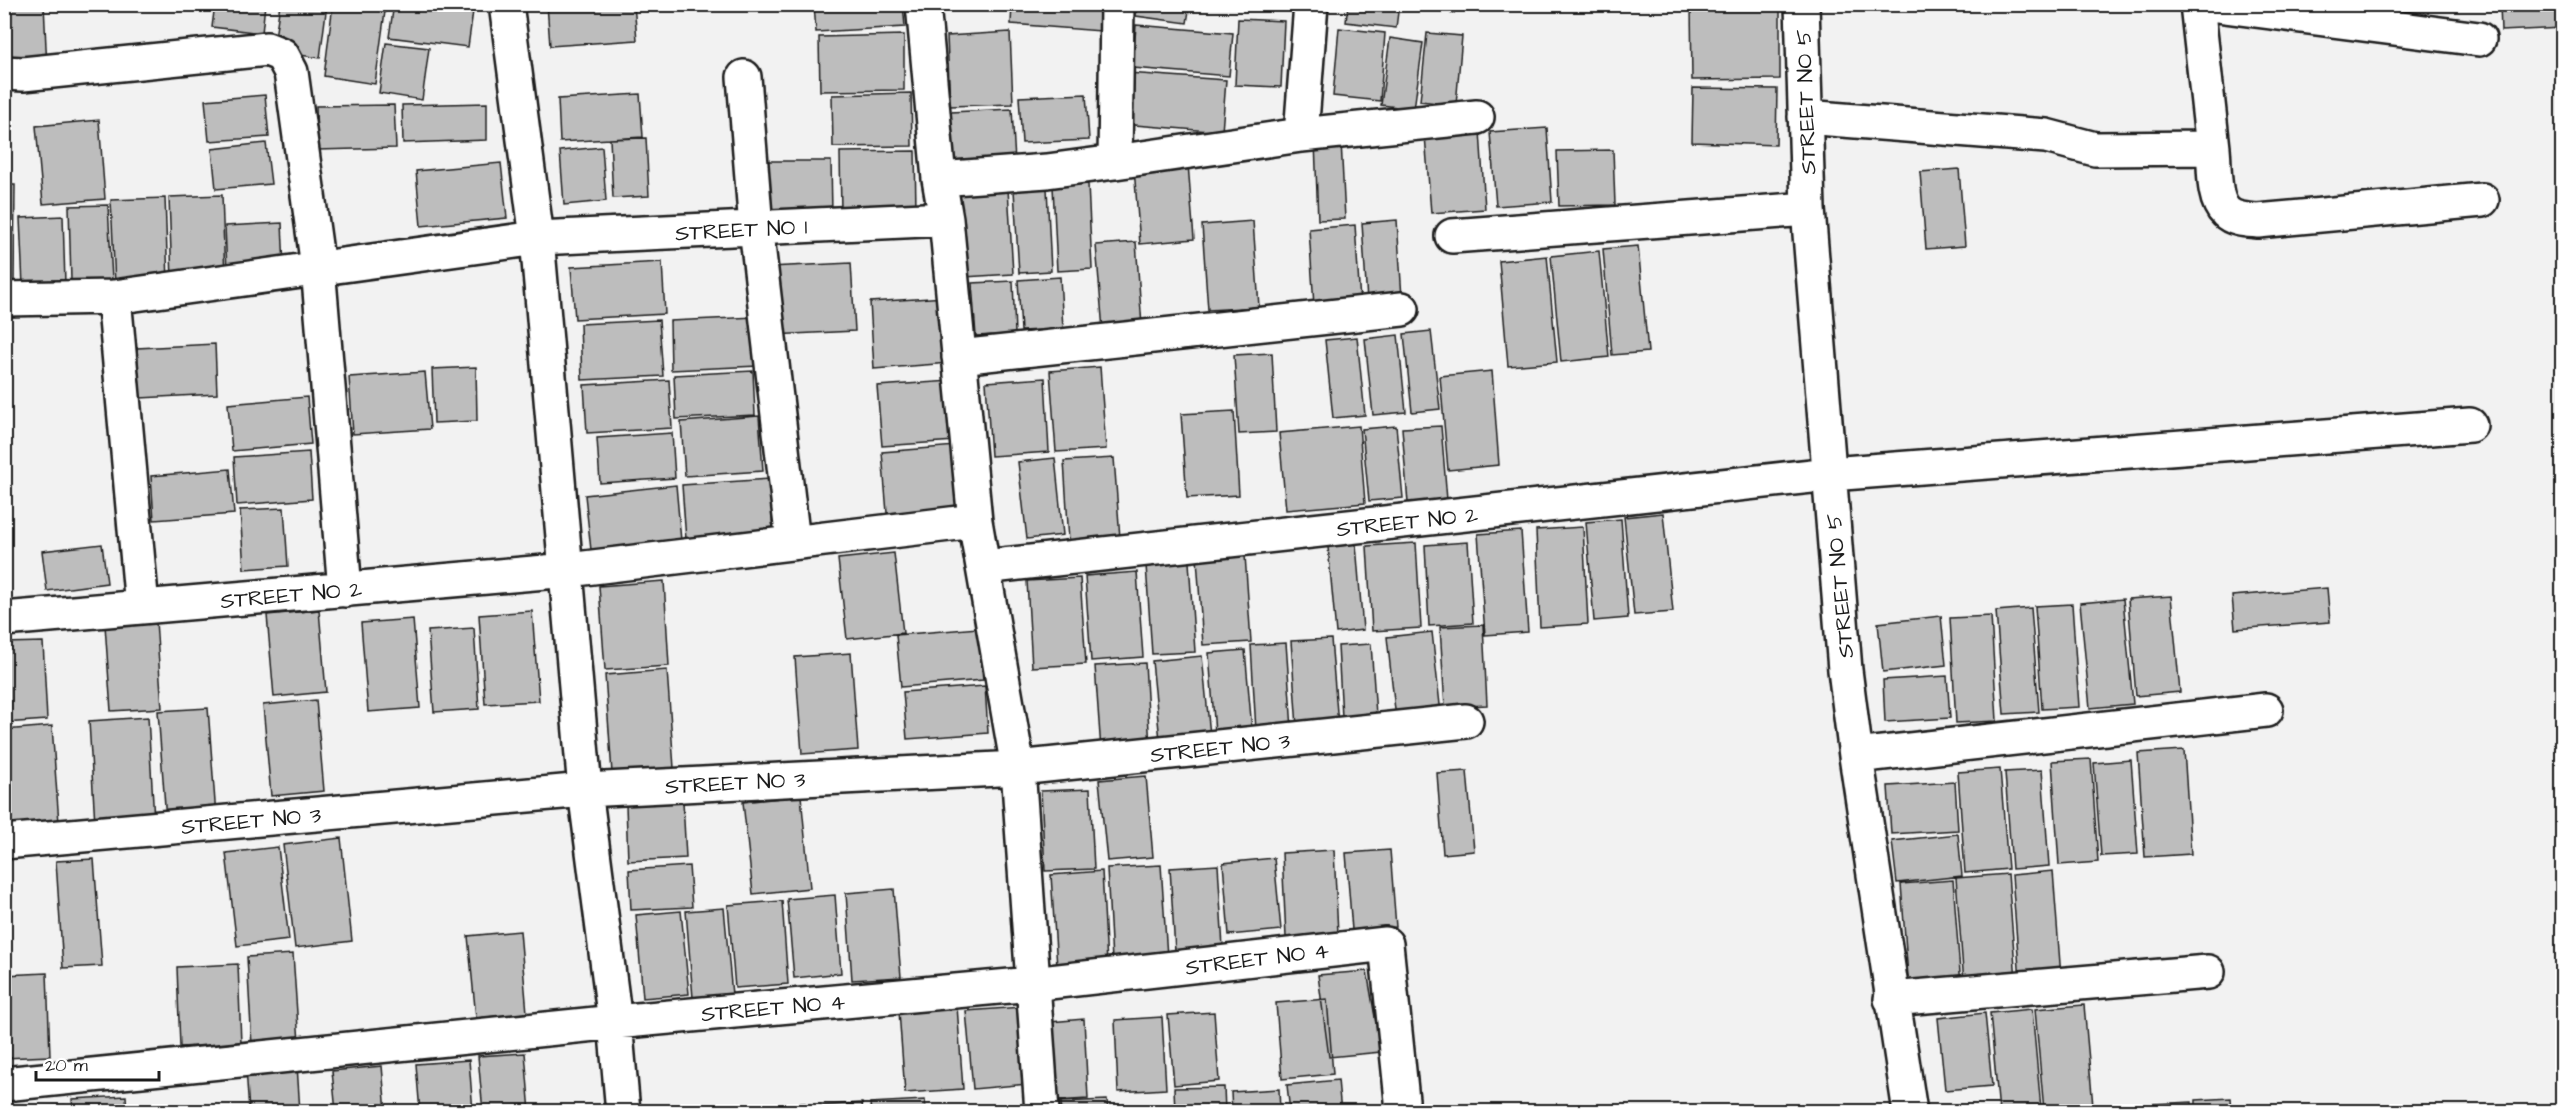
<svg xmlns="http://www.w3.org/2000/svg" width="2567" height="1116" viewBox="0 0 2567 1116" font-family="'Architects Daughter',sans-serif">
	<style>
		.building { fill: #bdbdbd; stroke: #1c1c1c; stroke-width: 1.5 }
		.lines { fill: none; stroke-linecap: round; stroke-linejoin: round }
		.minor-casing { stroke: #1c1c1c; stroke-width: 38 }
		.minor { stroke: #fff; stroke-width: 33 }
		.labels { text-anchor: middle; stroke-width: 5; stroke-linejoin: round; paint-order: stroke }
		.street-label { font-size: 22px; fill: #1c1c1c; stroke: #fff }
	</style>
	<rect width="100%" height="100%" fill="#f2f2f2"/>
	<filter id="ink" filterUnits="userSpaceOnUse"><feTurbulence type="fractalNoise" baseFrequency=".0167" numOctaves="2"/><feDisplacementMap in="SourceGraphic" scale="12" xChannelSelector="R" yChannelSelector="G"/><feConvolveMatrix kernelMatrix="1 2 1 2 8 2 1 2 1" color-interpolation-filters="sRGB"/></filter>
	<g filter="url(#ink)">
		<path class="building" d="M4,4H44L47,69L4,71Z
			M215,4H265L262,33L212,27Z
			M280,4H327L320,58L273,51Z
			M333,4H386L375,84L324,76Z
			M394,4H474L468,47L389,37Z
			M547,4H634L637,40L550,46Z
			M814,4H903L905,27L816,32Z
			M1012,4H1103L1101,31L1011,24Z
			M1137,4H1190L1187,23L1136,16Z
			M1348,4H1399L1396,28L1346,22Z
			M1409,4H1455L1454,13L1409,7Z
			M1780,4V79L1692,80L1691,5Z
			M2500,4H2562V28L2501,31Z
			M1238,19L1284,21L1281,87L1235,85Z
			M1136,25L1233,33L1229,76L1133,68Z
			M1339,28L1385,33L1380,101L1333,96Z
			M1010,32L1013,104L950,106L947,36Z
			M1427,33L1462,36L1456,105L1420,101Z
			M904,35V90L820,91L819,37Z
			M1390,38L1423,43L1414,109L1381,105Z
			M386,43L429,48L422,100L379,93Z
			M1127,73L1226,80L1222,132L1122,124Z
			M1693,88L1777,89L1776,145L1692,142Z
			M911,93L912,146L833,147L832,95Z
			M640,94L643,137L560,142L558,99Z
			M1086,94L1089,140L1022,143L1019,97Z
			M265,95L269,137L209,141L205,100Z
			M487,103V140L403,143L402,105Z
			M394,105L396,148L317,150L316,106Z
			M1012,109L1015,162L954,165L951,112Z
			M99,120L105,199L43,204L36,126Z
			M1547,128L1552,202L1496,206L1490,132Z
			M1480,131L1485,209L1431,213L1425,135Z
			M646,138L649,196L613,198L610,139Z
			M1341,141L1345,219L1318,220L1315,142Z
			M266,143L271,184L216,189L212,149Z
			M602,147L606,201L564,205L560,151Z
			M1613,150L1615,205L1559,206L1557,151Z
			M915,151L916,211L841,212L840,152Z
			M755,161H831L832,213L756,214Z
			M501,163L507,218L421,226L416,171Z
			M1188,164L1194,239L1140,244L1134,168Z
			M1959,169L1965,246L1926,249L1920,172Z
			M1088,184L1092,269L1057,271L1053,186Z
			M4,185H15L14,281H4Z
			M1047,188L1051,271L1019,273L1014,190Z
			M1008,189L1013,274L964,277L960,192Z
			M222,195L225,278L172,280L169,197Z
			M165,198L168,283L115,285L111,200Z
			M108,205L112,280L71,281L69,206Z
			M63,216L65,284L23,286L20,218Z
			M1397,220L1402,298L1367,301L1362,223Z
			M1253,221L1259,307L1208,310L1202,225Z
			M282,223L284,268L227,271L225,226Z
			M1355,225L1360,302L1314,306L1309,229Z
			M1136,242L1142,326L1103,330L1096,245Z
			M1638,246L1648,352L1612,355L1603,249Z
			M1599,251L1609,357L1561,362L1551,256Z
			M1547,256L1557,362L1508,366L1499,261Z
			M662,262L665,314L575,319L571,267Z
			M851,263L855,331L772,335L769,267Z
			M1060,277L1063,329L1021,331L1018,280Z
			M1013,281L1015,334L976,336L972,283Z
			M945,297L949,363L874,369L870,302Z
			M756,317L758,366L671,370L670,321Z
			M659,320L663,376L582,380L580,324Z
			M1431,331L1440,409L1412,412L1404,334Z
			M1398,335L1406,412L1373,415L1365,339Z
			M1357,337L1365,415L1333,418L1325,340Z
			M215,344L217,394L140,398L137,348Z
			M1272,353L1276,432L1239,434L1234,355Z
			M476,367L477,421L434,423L432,369Z
			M1100,367L1106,449L1056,452L1050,371Z
			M753,371L755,415L676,419L674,375Z
			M1492,371L1499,465L1448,470L1440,376Z
			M425,372L430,429L353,434L349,377Z
			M1045,378L1049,452L991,456L986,382Z
			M669,380L672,428L587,433L584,385Z
			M951,381L955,441L882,446L877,386Z
			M307,397L311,444L232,451L228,404Z
			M1234,411L1239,495L1187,498L1181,414Z
			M759,416L763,471L685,476L681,422Z
			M1359,426L1365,503L1286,510L1279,433Z
			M1396,426L1403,498L1369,501L1362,429Z
			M1441,426L1447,500L1408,503L1402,428Z
			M672,433L675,478L600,483L597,438Z
			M956,446L961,508L887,513L882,452Z
			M309,452L312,499L237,505L234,457Z
			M1055,458L1063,535L1027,539L1018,462Z
			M1114,458L1120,538L1069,541L1064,461Z
			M230,469L234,514L154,520L151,476Z
			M770,479L773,533L686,540L682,485Z
			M676,485L681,541L591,550L585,495Z
			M284,508L288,566L244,569L240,510Z
			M1663,513L1673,612L1634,615L1624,517Z
			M1621,519L1628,618L1594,621L1586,522Z
			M1583,527L1588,624L1540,627L1536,530Z
			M1521,531L1528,632L1485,635L1478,534Z
			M1468,542L1473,623L1429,626L1425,545Z
			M1416,543L1421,628L1372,631L1367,546Z
			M102,544L107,583L47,591L42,551Z
			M1356,544L1363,630L1336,633L1328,547Z
			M894,553L903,633L847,639L838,559Z
			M1245,555L1251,642L1203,645L1197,558Z
			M1189,562L1195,652L1152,654L1146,565Z
			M1137,572L1143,657L1091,661L1085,576Z
			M1080,578L1086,664L1032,667L1027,581Z
			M664,581L669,666L605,670L599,586Z
			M2327,588L2330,622L2235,629L2232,596Z
			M2171,596L2180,692L2136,696L2128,599Z
			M2123,599L2133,704L2090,708L2080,603Z
			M2072,604L2079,707L2042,709L2035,606Z
			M2031,608L2039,712L2004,714L1996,611Z
			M319,610L326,692L274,697L267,615Z
			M532,611L539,701L485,704L479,615Z
			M1941,616L1946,665L1883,672L1878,623Z
			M1991,616L1997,721L1956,723L1950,618Z
			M413,619L420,708L368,712L361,623Z
			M156,621L162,708L111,711L105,625Z
			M1483,625L1487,705L1445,707L1440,627Z
			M474,628L479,709L434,712L428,631Z
			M978,628L983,680L901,687L896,635Z
			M1432,632L1441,714L1396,719L1387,637Z
			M1331,639L1338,725L1297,727L1291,641Z
			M43,642L47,720L4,723V643Z
			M1286,643L1292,729L1256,731L1251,645Z
			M1371,644L1376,715L1342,717L1338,646Z
			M1245,650L1252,730L1215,733L1209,653Z
			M851,653L858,750L802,754L795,657Z
			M1202,656L1210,735L1160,740L1152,661Z
			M1145,663L1150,747L1101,750L1095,666Z
			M667,670L674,768L612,773L605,675Z
			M1947,676L1950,718L1885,722L1883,680Z
			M985,686L988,733L907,739L903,692Z
			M316,700L324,791L271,796L263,705Z
			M208,708L216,816L166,820L158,711Z
			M148,717L154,820L95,824L89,721Z
			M52,726L59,823L4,827V730Z
			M2184,750L2191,854L2145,857L2138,753Z
			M2091,759L2098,862L2059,865L2052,761Z
			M2131,760L2138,854L2101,856L2094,763Z
			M2000,769L2008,869L1965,873L1958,772Z
			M2042,770L2049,866L2012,869L2005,772Z
			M1467,771L1474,851L1443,854L1437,773Z
			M1146,776L1153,857L1107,861L1099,780Z
			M1955,782L1958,830L1891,834L1888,786Z
			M1090,789L1094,869L1045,871L1041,791Z
			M801,796L810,888L753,894L743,802Z
			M683,802L686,858L628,861L626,805Z
			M1958,834L1962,876L1897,883L1892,841Z
			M341,838L352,941L295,948L283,845Z
			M278,847L289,940L237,946L226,853Z
			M1334,850L1338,934L1286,937L1282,853Z
			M1390,850L1396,927L1352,930L1346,853Z
			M1274,858L1281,930L1229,935L1223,863Z
			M94,859L102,966L63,968L56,861Z
			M1161,865L1167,957L1112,960L1107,868Z
			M1218,865L1223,948L1175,951L1170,868Z
			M689,866L692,907L631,910L629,870Z
			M1102,871L1107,964L1057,967L1051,875Z
			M2053,871L2061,977L2020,981L2012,875Z
			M2008,874L2016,980L1964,984L1956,878Z
			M1953,880L1961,986L1909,990L1901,884Z
			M894,889L901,977L852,980L846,893Z
			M835,895L841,973L794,978L787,899Z
			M782,901L788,984L735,988L728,905Z
			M724,908L732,995L693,998L686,911Z
			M681,911L689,994L643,998L636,915Z
			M520,931L527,1013L476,1018L468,936Z
			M293,954L299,1043L252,1046L247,957Z
			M238,964L241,1044L180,1047L177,967Z
			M1367,971L1381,1052L1329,1057L1318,975Z
			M47,973L50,1056L4,1058V975Z
			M1327,999L1333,1074L1282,1079L1276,1003Z
			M2084,1005L2093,1106L2044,1111L2035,1009Z
			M957,1006L963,1089L905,1093L899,1011Z
			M1022,1007L1027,1084L973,1089L966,1011Z
			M2032,1009L2041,1109L1999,1112L1990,1013Z
			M1214,1012L1219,1081L1174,1085L1168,1015Z
			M1985,1013L1992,1086L1945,1090L1938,1018Z
			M1162,1017L1166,1089L1118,1092L1115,1020Z
			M1084,1019L1088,1099L1055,1101L1050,1022Z
			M525,1053L530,1112H483L478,1056Z
			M469,1060L473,1112H420L416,1064Z
			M297,1065L300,1112H249L246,1068Z
			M382,1066L386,1112H336L332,1071Z
			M1338,1080L1341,1112H1290L1287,1085Z
			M1224,1087L1225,1112H1175L1174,1088Z
			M1279,1089L1280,1112H1232L1231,1092Z
			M126,1096L127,1112H73L72,1099Z
			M2231,1098L2232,1112H2196V1100Z
			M925,1100L926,1112H871L870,1103Z
			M1107,1100L1108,1112H1062L1061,1102Z
			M2192,1102V1112H2155L2154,1104Z
			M805,1103V1112H753V1105Z
			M862,1103L863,1112H815V1106Z
			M65,1105V1112H8V1108Z
			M1167,1105V1112H1114L1113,1106Z
			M2149,1106L2150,1112H2113V1108Z"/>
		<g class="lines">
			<g class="minor-casing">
				<path id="minor" d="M506,4L537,238L585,790L615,1022L623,1112
					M923,4L939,179L946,219L975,521L1018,768L1042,1112
					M1802,4L1808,209L1845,670L1856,756L2266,710
					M2209,4L2479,39
					M4,73L23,74L267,49L282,55L291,72L318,267L345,590
					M744,77L756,228L793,542
					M1805,117L2046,136L2095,149L2213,148L2197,4
					M1301,135L1311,4
					M2213,148C2215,166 2212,199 2226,212C2234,220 2248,220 2258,221L2482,200
					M1115,162L1301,135L1477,117
					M939,179L1047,171L1115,162L1117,4
					M1452,236L1808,209
					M114,297L142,607
					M4,299L114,297L537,238L946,219
					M959,357L1402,309
					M984,567L1830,474L2470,425
					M4,619L568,570L975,521
					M1856,756L1910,1112
					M4,842L585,790L1018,768L1466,721
					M1891,999L2208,972
					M4,1084L615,1022L1032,984L1386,944L1402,1100"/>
			</g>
			<use href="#minor" class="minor"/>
		</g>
	</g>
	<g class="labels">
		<g class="street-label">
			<text transform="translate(1805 102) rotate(-92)" y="8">STREET NO 5</text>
			<text transform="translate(741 229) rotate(-3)" y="8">STREET NO 1</text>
			<text transform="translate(1407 521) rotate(-6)" y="8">STREET NO 2</text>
			<text transform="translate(1839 586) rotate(-95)" y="8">STREET NO 5</text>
			<text transform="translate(291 594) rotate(-5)" y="8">STREET NO 2</text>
			<text transform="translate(1220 747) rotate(-6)" y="8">STREET NO 3</text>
			<text transform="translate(735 782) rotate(-3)" y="8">STREET NO 3</text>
			<text transform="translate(251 820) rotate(-5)" y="8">STREET NO 3</text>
			<text transform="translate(1257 958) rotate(-7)" y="8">STREET NO 4</text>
			<text transform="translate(773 1007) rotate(-5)" y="8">STREET NO 4</text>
		</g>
	</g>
	<rect width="2567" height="1116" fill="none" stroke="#fff" stroke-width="24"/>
	<rect x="12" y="12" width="2543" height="1092" fill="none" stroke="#1c1c1c" stroke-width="2" filter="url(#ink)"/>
	<path d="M36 1071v9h123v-9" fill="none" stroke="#1c1c1c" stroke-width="3"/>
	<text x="45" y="1071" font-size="18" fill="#1c1c1c" stroke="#ffffff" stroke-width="4.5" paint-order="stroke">20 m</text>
</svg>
